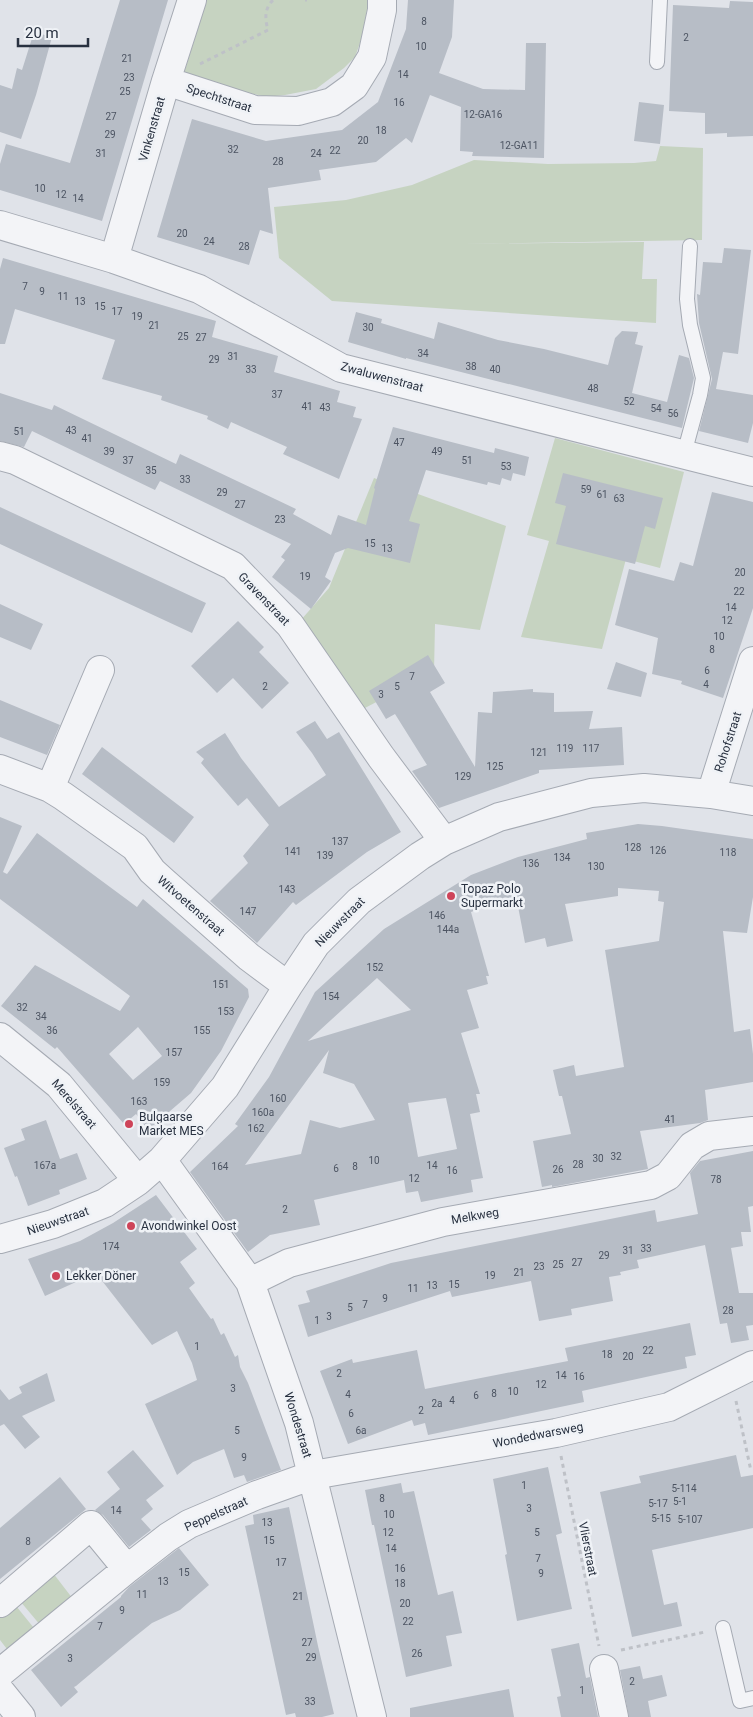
<svg xmlns="http://www.w3.org/2000/svg" width="753" height="1717" viewBox="0 0 753 1717" font-family="Roboto,sans-serif">
	<style>
		.green { fill: #c6d3c1 }
		.building { fill: #b7bdc6; fill-rule: evenodd }
		.lines { fill: none; stroke-linecap: round; stroke-linejoin: round }
		.lane-casing { stroke: #a5aab3; stroke-width: 16 }
		.street-casing { stroke: #a5aab3; stroke-width: 30 }
		.path { stroke: #bec1c7; stroke-width: 3; stroke-dasharray: 4 4; stroke-linecap: butt }
		.lane { stroke: #f3f4f7; stroke-width: 14 }
		.street { stroke: #f3f4f7; stroke-width: 28 }
		.poi-dot { fill: #ce4459; stroke: #eff2f6; stroke-width: 2 }
		.labels { text-anchor: middle; stroke-width: 5; stroke-linejoin: round; paint-order: stroke }
		.number-label { font-size: 10px; fill: #4c5462 }
		.street-label { font-size: 12px; fill: #283140; stroke: #eff2f6 }
		.poi-label { font-size: 12px; fill: #283140; stroke: #eff2f6; text-anchor: start }
	</style>
	<rect width="100%" height="100%" fill="#e0e3e9"/>
	<path class="green" d="M207,0H369L361,40L355,57L344,68L316,89L285,95L267,97L249,93L213,82L198,85L184,73Z
		M660,146L703,148L702,240L460,244L644,242L642,279H657L656,323L332,301L279,258L274,207L346,200L412,185L474,160L548,164L634,163L656,161Z
		M555,438L684,472L660,568L626,559L602,649L521,637L549,541L527,535Z
		M374,478L506,526L480,630L435,624L434,672L363,709L300,621L329,588Z
		M53,1573L73,1599L41,1626L20,1601Z
		M12,1601L38,1633L10,1653L0,1640V1610Z"/>
	<path class="building" d="M120,0H168L102,221L0,190V164L6,144L70,163Z
		M408,0H454L452,37L439,73L483,89L525,90L526,43H546L544,158L472,156L473,152L460,151L461,107L430,95L412,143L406,138L376,162L319,170L321,180L268,188L273,234L260,230L249,265L157,237L192,119L266,141L342,130L378,102L406,29Z
		M730,1L753,2V136L727,137V133L705,134V113L669,111L673,5L729,8Z
		M34,32L52,37L36,95L21,139L0,132V85L12,89L17,68L22,70Z
		M639,102L664,105L660,144L634,141Z
		M724,248L751,250L738,354L723,352L716,389L753,395V423L748,443L699,431L712,379L699,323L697,294L700,295L703,262L722,263Z
		M3,258L216,321L212,337L278,356L274,372L340,391L337,402L356,407L353,417L362,419L339,479L283,454L287,447L231,422L228,429L207,419L208,416L161,400L162,396L102,379L115,340L15,309L5,344H0V269Z
		M356,312L382,319L381,323L434,339L438,322L498,340L544,349L608,365L615,338L622,331L638,332L635,344L643,346L632,393L667,402L679,355L689,358L694,378L682,428L406,358V359L348,342Z
		M0,393L52,410L54,405L176,464L180,454L296,509L293,514L331,535L338,515L366,525L375,489L374,488L393,427L494,453L495,448L529,457L525,476L513,473L511,481L502,478L500,485L488,482L487,485L426,470L409,521L420,524L410,563L348,548L335,553L325,577L331,581L311,609L272,577L285,560L281,557L291,544L160,481L155,490L32,431L24,447L0,441Z
		M563,473L663,498L655,529L645,526L635,564L556,544L566,506L555,503Z
		M712,492L753,502V608L723,698L681,684L682,681L652,674L658,638L615,625L629,569L674,581L680,562L693,566Z
		M0,507L206,603L192,633L0,544Z
		M0,604L43,624L31,650L0,637Z
		M238,621L264,647L259,652L289,683L262,709L233,678L217,693L191,666Z
		M428,655L445,683L430,692L475,767L478,712L492,713L493,692L533,689V692L554,693V712L593,711L589,729L622,727L624,765L539,770V773L439,808L412,771L427,765L395,714L386,719L369,691Z
		M616,662L647,673L641,697L607,689Z
		M0,700L60,725L47,755L0,737Z
		M315,721L327,739L339,732L401,832L367,852L296,905L293,902L257,943L210,901L248,863L243,856L269,825L247,798L238,806L201,763L204,759L196,752L225,733L241,758L279,807L326,775L312,753L296,732Z
		M102,747L194,817L174,843L82,774Z
		M0,817L22,826L3,872L7,874L37,833L137,907L143,899L248,989L249,997L221,1051L191,1093L148,1130L136,1114L124,1124L57,1047L55,1049L1,1006L35,965L120,1011L130,996L0,899ZM138,1027L162,1056L133,1080L109,1054Z
		M638,824L662,826L753,839V897L747,933L723,931L734,1032L750,1029L753,1054V1082L705,1090L708,1120L700,1123L640,1131L648,1169L552,1187V1185L542,1187L533,1141L571,1134L562,1096H559L553,1070L574,1065L576,1076L624,1067L605,950L659,941L664,902L658,901L659,891L618,888V896L565,904L573,941L547,947L545,938L525,943L516,896L471,912L489,976H486L488,984L467,990L479,1028L461,1033L480,1094H476L480,1112L470,1114L483,1178L471,1180L473,1192L421,1202L418,1191L406,1193L404,1180L314,1200L320,1225L270,1235L248,1252L190,1172L238,1126L235,1124L269,1077L315,992L384,929L471,875L518,857L587,839L586,833ZM377,978L411,1010L308,1041ZM329,1050L323,1073L354,1084L375,1120L340,1128L310,1120L301,1154L245,1165ZM446,1098L457,1149L418,1157L408,1103Z
		M46,1120L60,1159L77,1153L87,1179L59,1190L60,1194L28,1206L17,1176L15,1177L4,1148L25,1140L21,1129Z
		M753,1151V1206L748,1207L751,1232H741L743,1246L731,1248L739,1293H753V1325L746,1326L749,1340L731,1343L727,1323L720,1324L705,1245L637,1260L639,1268L620,1272L621,1275L609,1277L613,1301L571,1309L572,1315L539,1321L531,1281L452,1297L450,1291L308,1337L298,1305L310,1302L306,1291L391,1263L655,1210L657,1222L698,1214L690,1173L700,1161Z
		M156,1195L197,1249L180,1262L195,1283L189,1288L211,1319L213,1318L221,1335L224,1333L235,1357L238,1355L240,1367L248,1383L281,1470L247,1482L244,1475L234,1478L224,1449L193,1462L177,1475L145,1404L197,1380L192,1363L177,1331L152,1345L96,1273L45,1296L28,1259L80,1241L113,1223Z
		M690,1323L696,1355L685,1357L687,1368L582,1391L584,1402L428,1435L425,1423L414,1426L412,1420L348,1444L320,1371L352,1359L353,1363L417,1350L425,1389L568,1361L565,1348Z
		M47,1373L55,1401L22,1416L40,1437L25,1449L4,1424L0,1426V1389L9,1400L22,1393L19,1387Z
		M133,1450L164,1486L146,1500L153,1509L141,1519L151,1530L129,1547L103,1515L95,1510L120,1489L107,1472Z
		M736,1455L741,1477L753,1475V1528L652,1550L664,1605L677,1602L682,1626L632,1637L600,1492L641,1483L639,1476Z
		M548,1467L562,1533L556,1535L572,1609L517,1621L505,1555L507,1554L493,1479Z
		M60,1477L86,1509L0,1579V1528Z
		M401,1483L403,1493L414,1491L438,1595L453,1591L462,1633L446,1636L452,1666L406,1677L374,1525H372L365,1490Z
		M289,1507L318,1646L334,1714L322,1717H296L295,1713L286,1715L245,1526L254,1524L253,1515Z
		M179,1548L209,1585L180,1610L152,1623L132,1639L76,1686L74,1687L78,1692L61,1707L31,1670L121,1597V1596L129,1587Z
		M579,1643L586,1678L590,1677L598,1717H561L557,1697L561,1696L551,1649Z
		M640,1666L643,1679L662,1675L667,1696L648,1701L651,1717H629L620,1670Z
		M509,1689L514,1717H410V1708Z"/>
	<g class="lines">
		<g class="lane-casing">
			<path id="lane" d="M657,62L660,0
				M684,454L700,395L703,378L690,325L687,299L690,246
				M723,1628L740,1701L753,1698"/>
		</g>
		<g class="street-casing">
			<path id="street" d="M166,81L255,110L298,111L332,102L354,86L372,57L382,10V0
				M0,225L114,259L199,289L341,368L753,472
				M114,259L166,81L192,0
				M0,456L15,460L233,566L290,625L381,757L444,841
				M0,769L50,788L63,796L135,847L152,871L163,881L249,957L288,986
				M50,788L100,670
				M711,794L753,661
				M0,1037L59,1085L138,1181
				M162,1160L250,1282L299,1423L372,1717
				M0,1239L53,1224L105,1203L138,1181L162,1160L225,1087L288,986L316,944L359,901L420,856L444,841L499,817L591,793L644,788L711,794L753,801
				M250,1282L289,1263L443,1222L651,1185L668,1176L692,1146L709,1136L753,1131
				M0,1603L91,1525L127,1569
				M604,1669L614,1717
				M0,1673L127,1569L168,1537L189,1524L257,1495L313,1475L556,1433L669,1407L753,1365
				M0,1691L21,1717"/>
		</g>
		<path class="path" d="M305,0H307
			M200,64L268,30C265,19 264,9 273,0
			M736,1401L751,1471
			M561,1456L599,1646
			M621,1650L705,1632"/>
		<use href="#lane" class="lane"/>
		<use href="#street" class="street"/>
	</g>
	<g class="poi-dot">
		<circle cx="451" cy="896" r="5"/>
		<circle cx="129" cy="1124" r="5"/>
		<circle cx="131" cy="1226" r="5"/>
		<circle cx="56" cy="1276" r="5"/>
	</g>
	<g class="labels">
		<g class="number-label">
			<text x="424" y="25">8</text>
			<text x="686" y="41">2</text>
			<text x="421" y="50">10</text>
			<text x="127" y="62">21</text>
			<text x="403" y="78">14</text>
			<text x="129" y="81">23</text>
			<text x="125" y="95">25</text>
			<text x="399" y="106">16</text>
			<text x="483" y="118">12-GA16</text>
			<text x="111" y="120">27</text>
			<text x="381" y="134">18</text>
			<text x="110" y="138">29</text>
			<text x="363" y="144">20</text>
			<text x="519" y="149">12-GA11</text>
			<text x="233" y="153">32</text>
			<text x="335" y="154">22</text>
			<text x="101" y="157">31</text>
			<text x="316" y="157">24</text>
			<text x="278" y="165">28</text>
			<text x="40" y="192">10</text>
			<text x="61" y="198">12</text>
			<text x="78" y="202">14</text>
			<text x="182" y="237">20</text>
			<text x="209" y="245">24</text>
			<text x="244" y="250">28</text>
			<text x="25" y="290">7</text>
			<text x="42" y="295">9</text>
			<text x="63" y="300">11</text>
			<text x="80" y="305">13</text>
			<text x="100" y="310">15</text>
			<text x="117" y="315">17</text>
			<text x="137" y="320">19</text>
			<text x="154" y="329">21</text>
			<text x="368" y="331">30</text>
			<text x="183" y="340">25</text>
			<text x="201" y="341">27</text>
			<text x="423" y="357">34</text>
			<text x="233" y="360">31</text>
			<text x="214" y="363">29</text>
			<text x="471" y="370">38</text>
			<text x="251" y="373">33</text>
			<text x="495" y="373">40</text>
			<text x="593" y="392">48</text>
			<text x="277" y="398">37</text>
			<text x="629" y="405">52</text>
			<text x="307" y="410">41</text>
			<text x="325" y="411">43</text>
			<text x="656" y="412">54</text>
			<text x="673" y="417">56</text>
			<text x="71" y="434">43</text>
			<text x="19" y="435">51</text>
			<text x="87" y="442">41</text>
			<text x="399" y="446">47</text>
			<text x="109" y="455">39</text>
			<text x="437" y="455">49</text>
			<text x="128" y="464">37</text>
			<text x="467" y="464">51</text>
			<text x="506" y="470">53</text>
			<text x="151" y="474">35</text>
			<text x="185" y="483">33</text>
			<text x="586" y="493">59</text>
			<text x="222" y="496">29</text>
			<text x="602" y="498">61</text>
			<text x="619" y="502">63</text>
			<text x="240" y="508">27</text>
			<text x="280" y="523">23</text>
			<text x="370" y="547">15</text>
			<text x="387" y="552">13</text>
			<text x="740" y="576">20</text>
			<text x="305" y="580">19</text>
			<text x="739" y="595">22</text>
			<text x="731" y="611">14</text>
			<text x="727" y="624">12</text>
			<text x="719" y="640">10</text>
			<text x="712" y="653">8</text>
			<text x="707" y="674">6</text>
			<text x="412" y="680">7</text>
			<text x="706" y="688">4</text>
			<text x="265" y="690">2</text>
			<text x="397" y="690">5</text>
			<text x="381" y="698">3</text>
			<text x="565" y="752">119</text>
			<text x="591" y="752">117</text>
			<text x="539" y="756">121</text>
			<text x="495" y="770">125</text>
			<text x="463" y="780">129</text>
			<text x="340" y="845">137</text>
			<text x="633" y="851">128</text>
			<text x="658" y="854">126</text>
			<text x="293" y="855">141</text>
			<text x="728" y="856">118</text>
			<text x="325" y="859">139</text>
			<text x="562" y="861">134</text>
			<text x="531" y="867">136</text>
			<text x="596" y="870">130</text>
			<text x="287" y="893">143</text>
			<text x="248" y="915">147</text>
			<text x="437" y="919">146</text>
			<text x="448" y="933">144a</text>
			<text x="375" y="971">152</text>
			<text x="221" y="988">151</text>
			<text x="331" y="1000">154</text>
			<text x="22" y="1011">32</text>
			<text x="226" y="1015">153</text>
			<text x="41" y="1020">34</text>
			<text x="52" y="1034">36</text>
			<text x="202" y="1034">155</text>
			<text x="174" y="1056">157</text>
			<text x="162" y="1086">159</text>
			<text x="278" y="1102">160</text>
			<text x="139" y="1105">163</text>
			<text x="263" y="1116">160a</text>
			<text x="670" y="1123">41</text>
			<text x="256" y="1132">162</text>
			<text x="616" y="1160">32</text>
			<text x="598" y="1162">30</text>
			<text x="374" y="1164">10</text>
			<text x="578" y="1168">28</text>
			<text x="45" y="1169">167a</text>
			<text x="432" y="1169">14</text>
			<text x="220" y="1170">164</text>
			<text x="355" y="1170">8</text>
			<text x="336" y="1172">6</text>
			<text x="558" y="1173">26</text>
			<text x="452" y="1174">16</text>
			<text x="414" y="1182">12</text>
			<text x="716" y="1183">78</text>
			<text x="285" y="1213">2</text>
			<text x="111" y="1250">174</text>
			<text x="646" y="1252">33</text>
			<text x="628" y="1254">31</text>
			<text x="604" y="1259">29</text>
			<text x="577" y="1266">27</text>
			<text x="558" y="1268">25</text>
			<text x="539" y="1270">23</text>
			<text x="519" y="1276">21</text>
			<text x="490" y="1279">19</text>
			<text x="454" y="1288">15</text>
			<text x="432" y="1289">13</text>
			<text x="413" y="1292">11</text>
			<text x="385" y="1302">9</text>
			<text x="365" y="1308">7</text>
			<text x="350" y="1311">5</text>
			<text x="728" y="1314">28</text>
			<text x="329" y="1320">3</text>
			<text x="317" y="1324">1</text>
			<text x="197" y="1350">1</text>
			<text x="648" y="1354">22</text>
			<text x="607" y="1358">18</text>
			<text x="628" y="1360">20</text>
			<text x="339" y="1377">2</text>
			<text x="561" y="1379">14</text>
			<text x="579" y="1380">16</text>
			<text x="541" y="1388">12</text>
			<text x="233" y="1392">3</text>
			<text x="513" y="1395">10</text>
			<text x="494" y="1397">8</text>
			<text x="348" y="1398">4</text>
			<text x="476" y="1399">6</text>
			<text x="452" y="1404">4</text>
			<text x="437" y="1407">2a</text>
			<text x="421" y="1414">2</text>
			<text x="351" y="1417">6</text>
			<text x="237" y="1434">5</text>
			<text x="361" y="1434">6a</text>
			<text x="244" y="1461">9</text>
			<text x="524" y="1489">1</text>
			<text x="684" y="1492">5-114</text>
			<text x="382" y="1502">8</text>
			<text x="680" y="1505">5-1</text>
			<text x="658" y="1507">5-17</text>
			<text x="529" y="1512">3</text>
			<text x="116" y="1514">14</text>
			<text x="389" y="1518">10</text>
			<text x="661" y="1522">5-15</text>
			<text x="690" y="1523">5-107</text>
			<text x="267" y="1526">13</text>
			<text x="388" y="1536">12</text>
			<text x="537" y="1536">5</text>
			<text x="269" y="1544">15</text>
			<text x="28" y="1545">8</text>
			<text x="391" y="1552">14</text>
			<text x="538" y="1562">7</text>
			<text x="281" y="1566">17</text>
			<text x="400" y="1572">16</text>
			<text x="184" y="1576">15</text>
			<text x="541" y="1577">9</text>
			<text x="163" y="1585">13</text>
			<text x="400" y="1587">18</text>
			<text x="142" y="1598">11</text>
			<text x="298" y="1600">21</text>
			<text x="405" y="1607">20</text>
			<text x="122" y="1614">9</text>
			<text x="408" y="1625">22</text>
			<text x="100" y="1630">7</text>
			<text x="307" y="1646">27</text>
			<text x="417" y="1657">26</text>
			<text x="311" y="1661">29</text>
			<text x="70" y="1662">3</text>
			<text x="632" y="1685">2</text>
			<text x="582" y="1694">1</text>
			<text x="310" y="1705">33</text>
		</g>
		<g class="street-label">
			<text transform="translate(219 98) rotate(18)" y="4">Spechtstraat</text>
			<text transform="translate(152 129) rotate(-74)" y="4">Vinkenstraat</text>
			<text transform="translate(382 377) rotate(15)" y="4">Zwaluwenstraat</text>
			<text transform="translate(264 599) rotate(46)" y="4">Gravenstraat</text>
			<text transform="translate(728 742) rotate(-72)" y="4">Rohofstraat</text>
			<text transform="translate(191 906) rotate(41)" y="4">Witvoetenstraat</text>
			<text transform="translate(340 922) rotate(-45)" y="4">Nieuwstraat</text>
			<text transform="translate(74 1104) rotate(49)" y="4">Merelstraat</text>
			<text transform="translate(475 1216) rotate(-10)" y="4">Melkweg</text>
			<text transform="translate(58 1221) rotate(-19)" y="4">Nieuwstraat</text>
			<text transform="translate(298 1425) rotate(73)" y="4">Wondestraat</text>
			<text transform="translate(538 1435) rotate(-11)" y="4">Wondedwarsweg</text>
			<text transform="translate(216 1514) rotate(-24)" y="4">Peppelstraat</text>
			<text transform="translate(588 1549) rotate(79)" y="4">Vlierstraat</text>
		</g>
		<g class="poi-label">
			<text x="461" y="893">Topaz Polo<tspan x="461" dy="14">Supermarkt</tspan></text>
			<text x="139" y="1121">Bulgaarse<tspan x="139" dy="14">Market MES</tspan></text>
			<text x="141" y="1230">Avondwinkel Oost</text>
			<text x="66" y="1280">Lekker Döner</text>
		</g>
	</g>
	<path d="M18 38v8h70v-8" fill="none" stroke="#283140" stroke-width="2.5"/>
	<text x="25" y="38" font-size="15" fill="#283140" stroke="#eff2f6" stroke-width="4" paint-order="stroke">20 m</text>
</svg>
